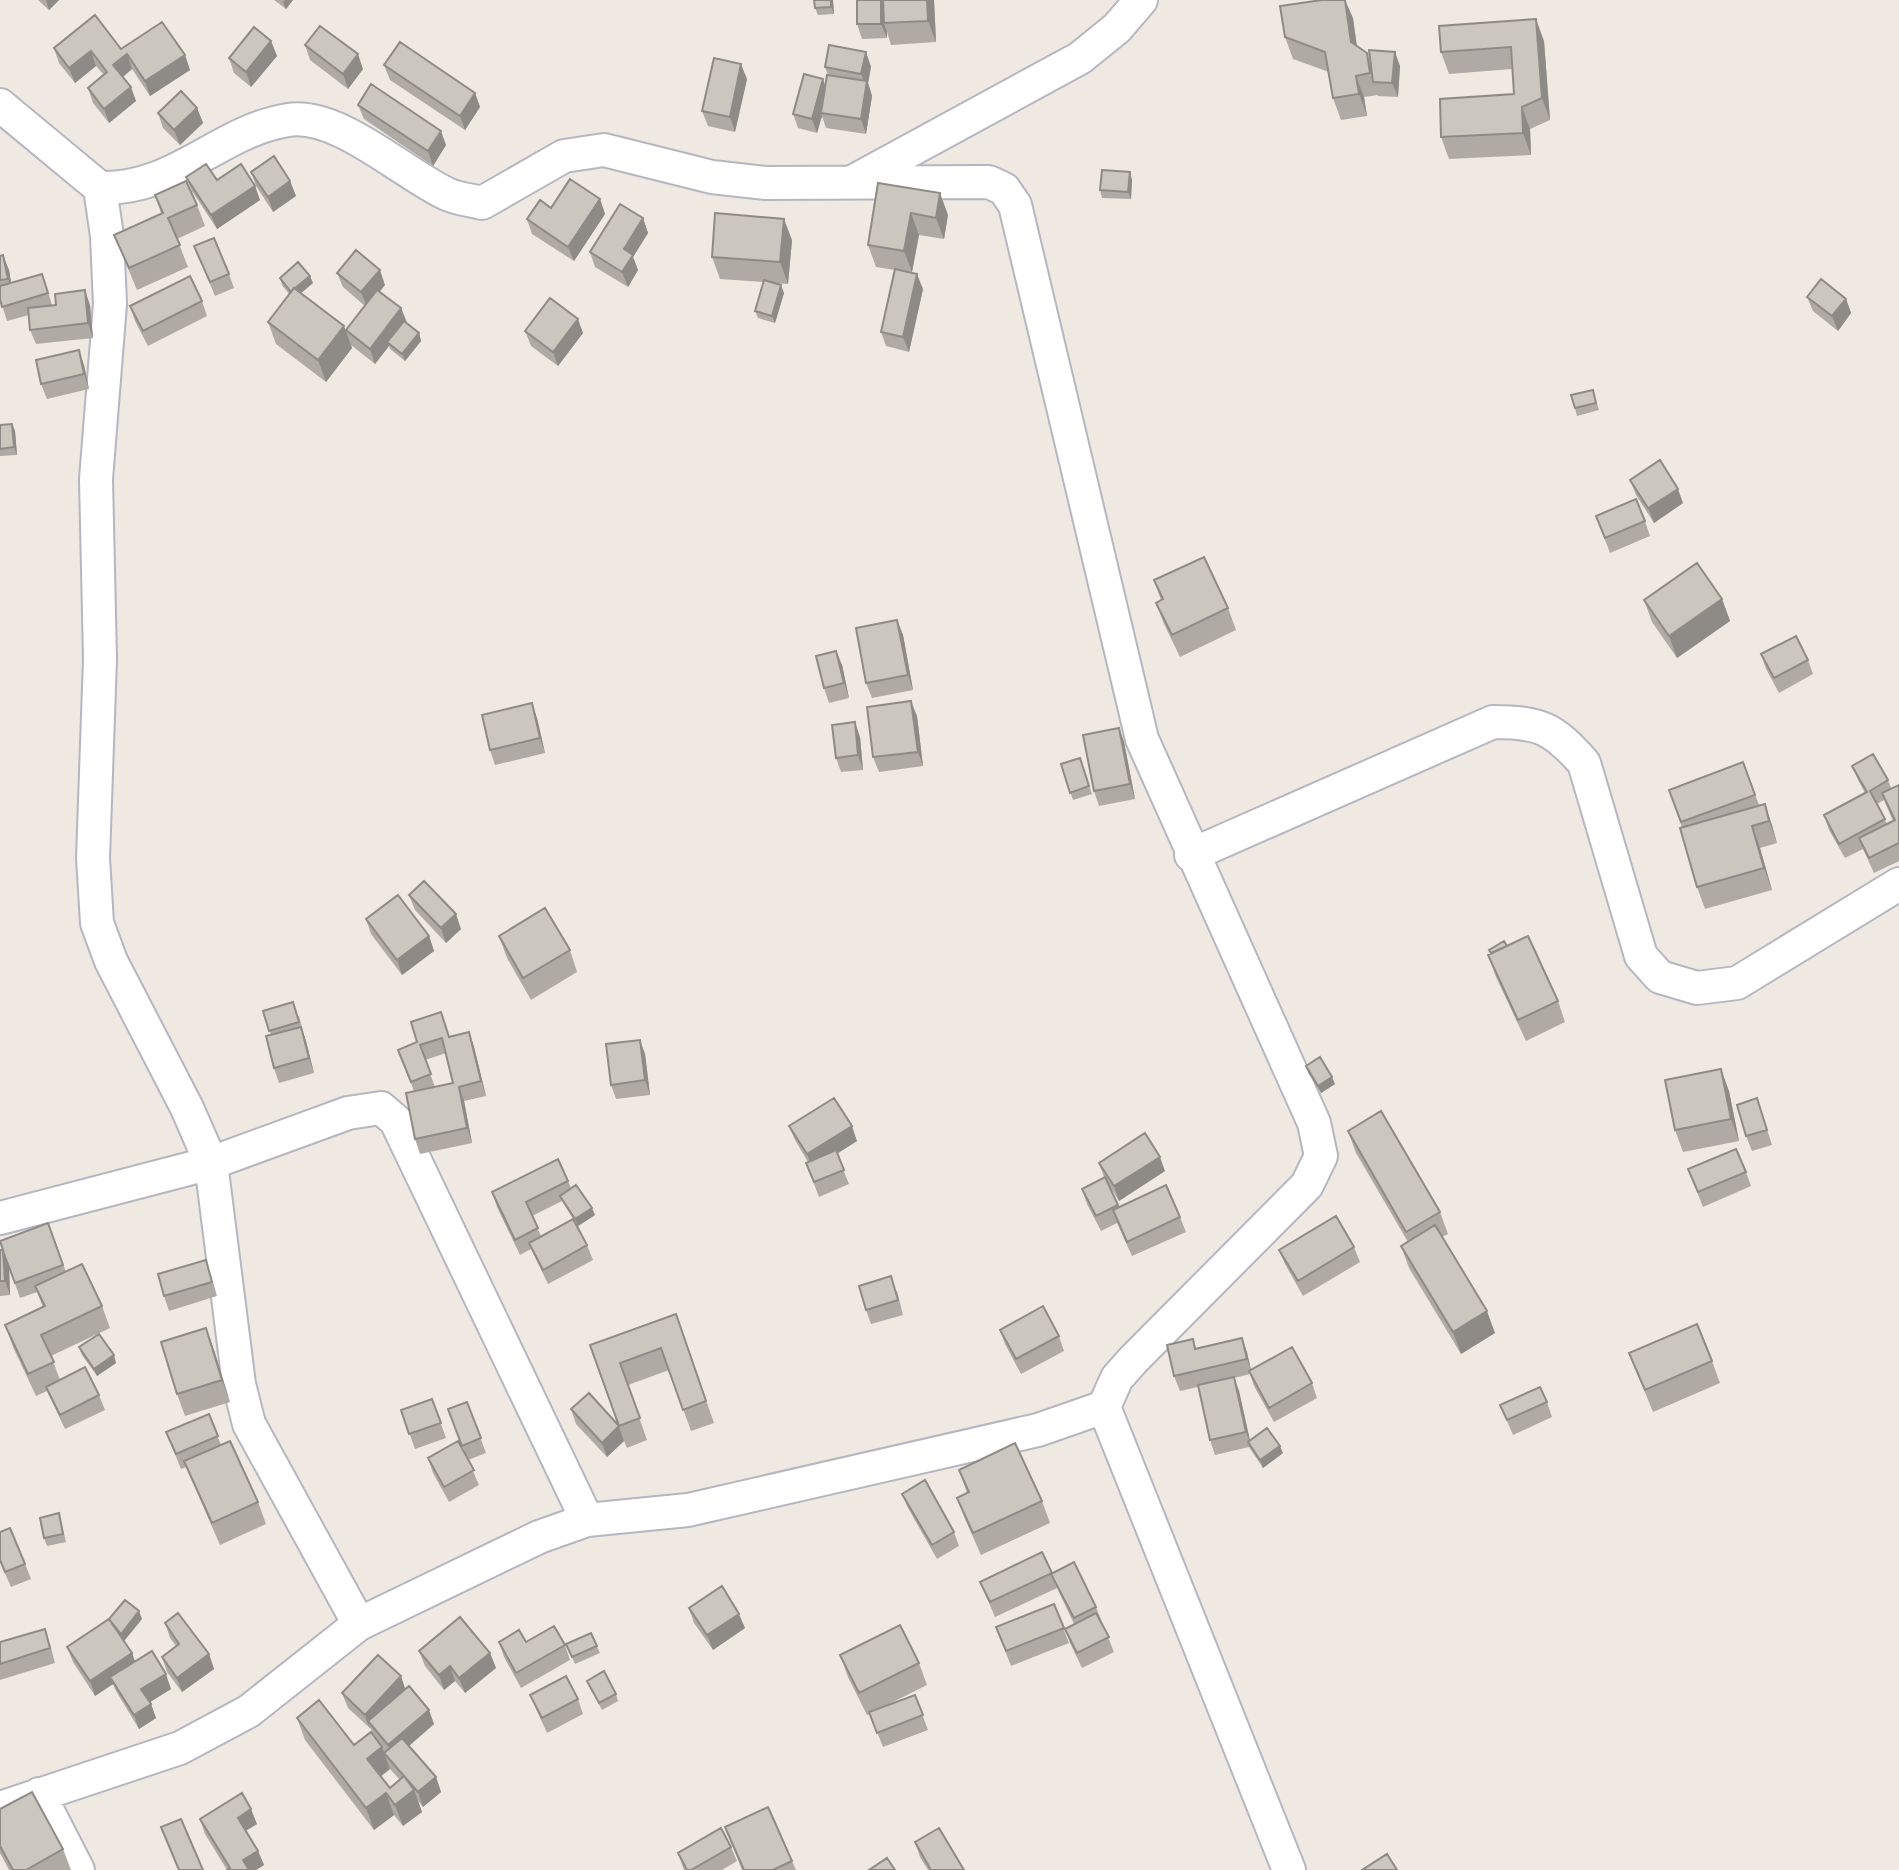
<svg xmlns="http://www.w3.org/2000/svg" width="1899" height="1870" viewBox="0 0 1899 1870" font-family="Signika,sans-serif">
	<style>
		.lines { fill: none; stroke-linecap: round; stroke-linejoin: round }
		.minor-casing { stroke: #b4b7c1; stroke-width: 36 }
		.minor { stroke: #fff; stroke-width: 32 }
		.wall { fill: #afaba4; fill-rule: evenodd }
		.shaded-wall { fill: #8e8b86 }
		.building { fill: #cbc7bf; stroke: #8e8b86; stroke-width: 2 }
	</style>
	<rect width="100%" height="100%" fill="#efe9e1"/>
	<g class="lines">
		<g class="minor-casing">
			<path id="minor" d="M0,105L100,188C176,190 219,131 288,120C338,112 402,173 447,194C457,199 471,200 482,203L564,156L604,150L712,177L766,183L989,182L1004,189L1015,205L1142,739L1314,1123L1321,1156L1307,1185L1134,1359L1117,1378L1104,1407L1038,1430L688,1510L587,1520L539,1537L359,1624L249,1711L180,1748L0,1808
				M854,181L1080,58L1117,28L1141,0
				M100,188L107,236L110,304L96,479L100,659L93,858L97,923L111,961L187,1108L211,1163L239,1384L249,1424L359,1624
				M1191,855L1493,722C1540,722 1553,728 1584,763L1641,956L1660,977L1697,988L1737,983L1899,884
				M0,1218L211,1163L348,1113L381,1108L396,1121L587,1520
				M1104,1407L1289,1870
				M39,1794L78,1870"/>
		</g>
		<use href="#minor" class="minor"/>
	</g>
	<path class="wall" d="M38,0H59L49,10Z
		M274,0H293L286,9Z
		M833,0L834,14L818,15L815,8Z
		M934,0L936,42L891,45L887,32V38L862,39L857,24Z
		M1353,18L1357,46L1371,66H1400L1398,97L1378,96V95L1364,97L1367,116L1341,120L1333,98L1329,72L1293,59L1285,37Z
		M271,41L277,56L251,87L234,73L229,58Z
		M1544,41L1550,120L1530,129L1531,155L1449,159L1441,137L1514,94L1512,69L1449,74L1441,52Z
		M305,45L363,69L348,89L310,60Z
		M54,48L121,49L185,55L190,70L150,96L132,69L123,77L136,101L109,123L93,103L88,88L104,75L96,66L75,83L59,63Z
		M866,52L871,67L868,83L872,96L866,134L826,128L822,116L817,133L798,128L793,114L825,86L828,75L825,67Z
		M384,65L475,93L480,107L465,130L390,80Z
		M747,79L735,132L708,126L702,111Z
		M358,105L446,145L433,166L364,119Z
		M197,108L203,123L180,145L163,128L158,113Z
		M251,172L290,181L296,196L273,212L256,186Z
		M186,177L255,186L260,200L217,229L192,191Z
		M1132,180L1131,199L1102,198L1100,190Z
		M878,183L948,215L944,239L919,235L912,272L899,270L923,289L909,352L886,346L881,332L895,270L876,267L868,245Z
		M155,195L197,205L205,226L177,239L188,267L137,290L114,235L161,213Z
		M600,199L605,214L574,261L532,234L527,219L551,208Z
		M643,218L648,233L633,257L638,270L628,287L595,267L590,252Z
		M792,240L788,284L774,283L784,293L775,323L758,318L755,311L763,282L720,279L712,257Z
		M194,246L229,274L234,288L215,296Z
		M0,256L9,270L11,283L47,288L52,305H90L93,338L36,344L30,330L29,315L7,321L0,299Z
		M337,273L385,285L380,291L401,308L407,323L419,333L421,341L405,361L390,349L389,346L375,364L351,345L352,348L326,382L276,344L268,322L289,294L282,285L280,278L313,283L301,293L346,330L365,306L343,287Z
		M1807,297L1846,299L1851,313L1838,331L1813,311Z
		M202,301L207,316L148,346L135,321L130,306Z
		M525,331L583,333L558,366L531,346Z
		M84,365L89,389L47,399L41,384Z
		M1595,397L1599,410L1577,416L1575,408Z
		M12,424L15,431L17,455L0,456V425Z
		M1630,480L1683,503L1654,523L1636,495Z
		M1596,516L1645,521L1650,536L1610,553Z
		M1154,580L1228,608L1236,630L1180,657L1164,624L1156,603L1161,600Z
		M1722,599L1730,621L1677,658L1652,622L1644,600Z
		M897,620L903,635L913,690L872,698L866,683Z
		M836,651L842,665L849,698L829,703L824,688Z
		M1761,654L1808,660L1813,674L1779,693L1766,669Z
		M917,716L923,766L879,772L873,757Z
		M537,718L545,753L495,765L490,750Z
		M1119,728L1124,742L1135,799L1099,806L1094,791Z
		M860,737L863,770L841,772L836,758Z
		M1080,758L1092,794L1073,800L1061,764Z
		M1743,762L1759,805L1765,804L1777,843L1760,848L1772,890L1705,909L1697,887L1682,827L1669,790Z
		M1852,766L1888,780L1891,788L1899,785V861L1874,873L1863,849L1845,858L1829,830L1824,815L1865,793L1858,780ZM1884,800L1893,821L1887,824L1877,804Z
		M409,895L461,929L446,943L415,910Z
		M366,919L429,936L434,951L402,975L371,934Z
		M499,936L570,950L577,972L531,1000L507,958Z
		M1507,946L1558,1001L1565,1022L1526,1041L1496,977L1488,955Z
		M263,1011L299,1016L314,1073L279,1083L274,1068L271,1035Z
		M469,1032L474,1047L486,1096L464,1101L472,1143L420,1154L415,1139L414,1091L398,1050L417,1042L449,1037ZM446,1053L453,1083L435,1087L425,1060Z
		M645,1054L650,1095L616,1099L611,1085Z
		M1306,1066L1335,1084L1321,1093L1308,1073Z
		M1729,1091L1739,1141L1683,1152L1675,1130Z
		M1757,1098L1772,1145L1752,1151L1746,1136Z
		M789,1126L857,1141L837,1154L849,1184L819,1197L806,1163L808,1162L795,1140Z
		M1348,1131L1440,1212L1448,1234L1442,1237L1495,1333L1461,1354L1409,1268L1401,1246L1408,1242L1356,1153Z
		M1099,1163L1165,1171L1119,1201L1105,1178L1119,1207L1180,1217L1186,1232L1132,1256L1117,1223L1101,1231L1087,1204L1082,1189L1104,1177Z
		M1688,1169L1746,1172L1751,1186L1703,1207Z
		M568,1181L571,1188L595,1215L578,1226L587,1245L593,1260L548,1284L531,1249L520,1255L497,1207L492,1192ZM562,1201L573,1219L541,1236L532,1216Z
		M48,1223L66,1272L102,1306L110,1328L51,1356L60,1380L99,1395L105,1410L65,1429L47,1391L36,1396L13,1347L5,1325L43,1307L37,1292L20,1298L9,1266L10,1295L0,1296V1250H3Z
		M1354,1247L1360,1262L1303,1296L1285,1264L1279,1250Z
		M211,1275L217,1296L169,1311L164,1296Z
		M897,1291L903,1315L871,1324L866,1310Z
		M676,1314L714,1423L691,1431L669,1370L628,1385L647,1440L627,1448L624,1441L607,1457L576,1424L571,1409L618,1425L590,1345Z
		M1000,1330L1059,1336L1064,1351L1021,1374L1005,1344Z
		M1242,1338L1251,1370L1312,1383L1317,1398L1274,1422L1254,1386L1250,1374L1234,1378L1239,1391L1250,1440L1283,1453L1263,1468L1249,1447L1215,1455L1210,1440L1198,1387L1180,1391L1174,1376L1196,1348Z
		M79,1347L116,1363L97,1376L82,1355Z
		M214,1350L230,1402L185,1416L177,1394Z
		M1629,1353L1712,1361L1720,1383L1653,1412Z
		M432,1399L446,1438L415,1449L401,1410Z
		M467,1402L486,1453L468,1460L479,1485L449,1502L433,1473L428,1458L466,1455L448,1409Z
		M1547,1402L1552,1417L1513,1435L1500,1405Z
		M209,1414L221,1445L258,1502L266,1524L220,1545L186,1467L181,1469L166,1432Z
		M959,1470L1042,1501L1050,1523L981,1555L965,1519L957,1498L967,1493Z
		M902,1494L954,1532L959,1546L937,1559L908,1508Z
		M59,1513L66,1542L47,1546L44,1538Z
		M0,1532L25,1564L31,1579L11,1587L0,1562Z
		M1052,1573L1096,1607L1114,1652L1082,1668L1070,1643L1065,1629L1074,1624L1057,1588L995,1617L980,1582Z
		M1054,1604L1069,1643L1011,1666L996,1627Z
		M689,1608L745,1628L713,1650L694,1623Z
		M142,1619L124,1641L132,1653L135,1661L171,1689L150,1702L156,1718L139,1729L116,1691L113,1684L95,1696L73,1662L67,1647Z
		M165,1623L209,1654L214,1669L182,1692L167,1672L162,1657L176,1646L170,1638Z
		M591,1633L600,1653L575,1664L566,1644Z
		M0,1642L50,1644L55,1663L0,1680Z
		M499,1642H526L565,1645L570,1660L521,1688L504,1657Z
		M419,1651L490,1653L496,1668L465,1693L455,1681L444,1690L425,1666Z
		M840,1655L919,1663L927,1685L887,1705L915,1695L928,1730L883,1747L870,1714L867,1715L848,1677Z
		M587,1681L616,1694L618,1701L602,1710Z
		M405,1689L434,1724L409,1746L436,1777L441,1792L423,1807L418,1801L422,1812L403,1826L394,1815L374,1830L305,1740L297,1718L354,1745L373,1735L371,1729L348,1708L342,1693ZM390,1769L400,1780L390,1788L381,1776Z
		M530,1695L578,1699L583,1714L547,1733L536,1709Z
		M0,1809L63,1849L71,1870H9L0,1853Z
		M200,1819L257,1824L246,1831L258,1851L264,1865L256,1870H227L205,1834Z
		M725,1827L792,1861L796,1870H742Z
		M915,1842L964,1870H928L920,1857Z
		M731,1847L737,1861L722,1870H684L678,1853Z"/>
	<path class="shaded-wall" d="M46,0H59L49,10Z
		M285,0H293L286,9L283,2Z
		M831,0H833L834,14L831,7Z
		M881,0H886L884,23L887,32V38L881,24Z
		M927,0H934L936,42L928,21Z
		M1345,0L1353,18L1359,64L1351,42Z
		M1536,19L1544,41L1550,120L1542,98Z
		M271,41L277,56L251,87L246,72Z
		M91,51L96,66L75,83L69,68Z
		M866,52L871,67L868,83L872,96L866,134L861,119L866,87L861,74Z
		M1395,52L1400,66L1398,97L1392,83Z
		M127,54L132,69L119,80L113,65Z
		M358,54L363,69L348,89L343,74Z
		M185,55L190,70L150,96L145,81Z
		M741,64L747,79L735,132L730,117Z
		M1356,76L1364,97L1367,116L1359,94Z
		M823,79L828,94L821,113L822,116L817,133L812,119Z
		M131,87L136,101L109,123L104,109Z
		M475,93L480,107L465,130L460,116Z
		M1522,107L1530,129L1531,155L1523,133Z
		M197,108L203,123L180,145L174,130Z
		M441,131L446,145L433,166L428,151Z
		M1130,172L1132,180L1131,199L1128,192Z
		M290,181L296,196L273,212L268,197Z
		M255,186L260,200L217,229L211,215Z
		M940,193L948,215L944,239L936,218Z
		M600,199L605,214L574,261L568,247Z
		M911,213L919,235L912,272L904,251Z
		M643,218L648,233L633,257L638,270L628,287L622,272L624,249Z
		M784,219L792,240L788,284L780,262Z
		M3,255L9,270L13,294L8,279Z
		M380,270L385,285L367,307L361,292Z
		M917,274L923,289L909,352L903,337Z
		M310,276L313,283L294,299L291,292Z
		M781,285L784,293L775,323L772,316Z
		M85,290L90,305L93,338L88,323Z
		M1846,299L1851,313L1838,331L1832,316Z
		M401,308L407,323L387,342L389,346L375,364L370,349Z
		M578,319L583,333L558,366L553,352Z
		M344,326L352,348L326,382L318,360Z
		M419,333L421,341L405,361L402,354Z
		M79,350L84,365L89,389L84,374Z
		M12,424L15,431L17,455L14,447Z
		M1678,489L1683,503L1654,523L1648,508Z
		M1722,599L1730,621L1677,658L1669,636Z
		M897,620L903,635L913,690L908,675Z
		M836,651L842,665L849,698L844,683Z
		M911,701L917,716L923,766L918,752Z
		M532,703L537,718L545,753L540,738Z
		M855,722L860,737L863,770L858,755Z
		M1119,728L1124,742L1135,799L1130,784Z
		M1765,804L1772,825L1777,843L1769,821Z
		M1752,826L1760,848L1772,890L1764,868Z
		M456,914L461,929L446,943L441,928Z
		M429,936L434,951L402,975L397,960Z
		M301,1027L306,1041L314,1073L309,1058Z
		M469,1032L474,1047L486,1096L481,1081Z
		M640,1040L645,1054L650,1095L645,1080Z
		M1721,1069L1729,1091L1739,1141L1731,1119Z
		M1332,1077L1335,1084L1321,1093L1318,1086Z
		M459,1087L464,1101L472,1143L467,1128Z
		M852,1126L857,1141L812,1169L807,1154Z
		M1160,1157L1165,1171L1119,1201L1114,1186Z
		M592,1208L595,1215L578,1226L575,1219Z
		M3,1251L9,1265L10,1295L5,1281Z
		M1487,1311L1495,1333L1461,1354L1453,1332Z
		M206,1328L214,1350L230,1402L222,1380Z
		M1242,1338L1247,1352L1252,1374L1247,1359Z
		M114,1355L116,1363L97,1376L94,1369Z
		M1234,1377L1239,1391L1251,1446L1246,1432Z
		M619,1427L624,1441L607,1457L602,1443Z
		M1280,1446L1283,1453L1263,1468L1260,1460Z
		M139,1611L142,1619L124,1641L121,1634Z
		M739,1614L745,1628L713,1650L707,1635Z
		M132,1653L137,1668L110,1677L113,1684L95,1696L90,1681Z
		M490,1653L496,1668L465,1693L459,1678Z
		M209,1654L214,1669L182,1692L177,1678Z
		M450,1666L455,1681L444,1690L439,1675Z
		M166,1674L171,1689L147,1704L141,1689Z
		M401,1676L406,1691L368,1721L370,1730L365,1715Z
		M151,1704L156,1718L139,1729L134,1715Z
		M429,1710L434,1724L394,1759L388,1745Z
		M382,1747L390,1769L375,1781L367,1759Z
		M436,1777L441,1792L423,1807L418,1792Z
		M414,1790L422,1812L403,1826L395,1805Z
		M386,1793L394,1815L374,1830L366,1808Z
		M251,1809L257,1824L243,1832L238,1818Z
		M258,1851L264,1865L256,1870H247L243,1860Z"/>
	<path class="building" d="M814,0H831V7L815,8Z
		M857,0H881V24H857Z
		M883,0H927L928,21L884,23Z
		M1322,0H1345L1351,42L1367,53L1370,73L1356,76L1359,94L1333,98L1325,52L1285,37L1280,6Z
		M95,15L121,49L162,22L185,55L145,81L127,54L113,65L131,87L104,109L88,88L107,72L91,51L69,68L54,48Z
		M1536,19L1542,98L1522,107L1523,133L1441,137L1440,99L1514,94L1511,47L1441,52L1439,26Z
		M320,26L358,54L343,74L305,45Z
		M254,27L271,41L246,72L229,58Z
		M400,42L475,93L460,116L384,65Z
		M829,45L866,52L861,74L825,67Z
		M1369,50L1395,52L1392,83L1373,82Z
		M714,58L741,64L730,117L702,111Z
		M804,74L823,79L812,119L793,114Z
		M827,75L867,81L861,119L821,113Z
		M371,84L441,131L428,151L358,105Z
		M181,91L197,108L174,130L158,113Z
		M274,156L290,181L268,197L251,172Z
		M206,164L217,180L241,164L255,186L211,215L186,177Z
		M1102,170L1130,172L1128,192L1100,190Z
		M570,179L600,199L568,247L527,219L540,200L551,208Z
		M186,181L197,205L168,218L180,245L129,268L114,235L163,213L155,195Z
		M878,183L940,193L936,218L911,213L904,251L868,245Z
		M620,204L643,218L624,249L633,255L622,272L590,252Z
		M715,213L784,219L780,262L712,257Z
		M214,238L229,274L210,282L194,246Z
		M356,250L380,270L361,292L337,273Z
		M3,255L8,279L0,280V256Z
		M298,262L310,276L295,288H294L291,292L280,278Z
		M895,269L917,274L903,337L881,332Z
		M42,274L48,293L2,307L0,299V286Z
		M190,276L202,301L143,331L130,306Z
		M1821,279L1846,299L1832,316L1807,297Z
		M764,280L781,285L772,316L755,311Z
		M294,288L344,326L318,360L268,322Z
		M85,290L88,323L30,330L28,308L56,305L55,294Z
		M377,290L401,308L370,349L346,330Z
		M550,298L578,319L553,352L525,331Z
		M404,321L419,333L402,354L387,342Z
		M79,350L84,374L41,384L36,360Z
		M1593,390L1596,403L1575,408L1571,395Z
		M12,424L14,447L0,449V425Z
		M1660,460L1678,489L1648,508L1630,480Z
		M1636,499L1645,521L1605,538L1596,516Z
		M1204,557L1228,608L1172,635L1156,603L1163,599L1154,580Z
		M1697,563L1722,599L1669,636L1644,600Z
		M897,620L908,675L866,683L856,628Z
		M1796,636L1808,660L1774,678L1761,654Z
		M836,651L844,683L824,688L816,656Z
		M911,701L918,752L873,757L867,707Z
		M532,703L540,738L490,750L482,715Z
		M855,722L858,755L836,758L832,725Z
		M1119,728L1130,784L1094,791L1083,735Z
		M1873,754L1888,780L1870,791L1885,819L1839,844L1824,815L1867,792L1852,766Z
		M1080,758L1089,786L1070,793L1061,764Z
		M1743,762L1755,795L1681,822L1669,790Z
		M1899,785V843L1869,858L1859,838L1895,820L1882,793Z
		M1765,804L1769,821L1752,826L1764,868L1697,887L1680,828Z
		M424,881L456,914L441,928L409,895Z
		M398,895L429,936L397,960L366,919Z
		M545,908L570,950L523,978L499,936Z
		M1528,936L1558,1001L1518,1020L1488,955Z
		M1504,941L1507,946L1491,953L1489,950Z
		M293,1002L299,1022L269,1031L263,1011Z
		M441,1012L449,1037L469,1032L481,1081L459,1087L467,1128L415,1139L406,1093L453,1083L442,1038L420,1045L431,1074L411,1082L398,1050L417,1042L411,1022Z
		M301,1027L309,1058L274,1068L266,1036Z
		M640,1040L645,1080L611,1085L606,1044Z
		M1320,1057L1332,1077L1318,1086L1306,1066Z
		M1721,1069L1731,1119L1675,1130L1665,1080Z
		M834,1098L852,1126L807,1154L789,1126Z
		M1757,1098L1767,1130L1746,1136L1737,1105Z
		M1381,1111L1440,1212L1406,1232L1348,1131Z
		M1145,1133L1160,1157L1114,1186L1099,1163Z
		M1736,1149L1746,1172L1698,1192L1688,1169Z
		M836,1150L844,1170L814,1182L806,1163Z
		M558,1159L568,1181L526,1202L538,1228L515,1240L492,1192Z
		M1105,1177L1118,1205L1096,1216L1082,1189Z
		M576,1185L592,1208L575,1219L560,1196Z
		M1166,1185L1180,1217L1127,1242L1113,1210Z
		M1336,1216L1354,1247L1298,1281L1279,1250Z
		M573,1219L587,1245L543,1270L529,1243Z
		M48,1223L63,1265L15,1283L3,1251L5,1281H0V1250H3L0,1241Z
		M1435,1225L1487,1311L1453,1332L1401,1246Z
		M206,1260L212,1282L164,1296L158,1274Z
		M82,1264L102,1306L41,1335L54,1362L28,1374L5,1325L45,1306L35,1286Z
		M891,1276L898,1300L866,1310L859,1286Z
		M1043,1306L1059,1336L1016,1359L1000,1330Z
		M676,1314L706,1401L683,1410L661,1348L620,1363L640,1418L619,1426L590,1345Z
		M1697,1324L1712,1361L1645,1390L1629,1353Z
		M206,1328L222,1380L177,1394L161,1342Z
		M99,1334L114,1355L94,1369L79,1347Z
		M1242,1338L1247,1359L1174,1376L1167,1345L1193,1339L1195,1349Z
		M1292,1347L1312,1383L1269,1408L1249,1371Z
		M85,1367L99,1395L60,1415L46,1387Z
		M1234,1377L1246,1432L1210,1440L1198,1385Z
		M1540,1387L1547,1402L1507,1420L1500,1405Z
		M589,1393L619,1426L602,1443L571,1409Z
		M432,1399L441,1423L409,1434L401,1410Z
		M467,1402L481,1438L462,1446L448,1409Z
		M209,1414L218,1436L176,1454L166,1432Z
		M1267,1428L1280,1446L1260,1460L1248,1442Z
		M230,1441L258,1502L212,1523L184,1461Z
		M458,1441L474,1470L444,1487L428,1458Z
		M1015,1443L1042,1501L973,1533L957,1498L969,1492L959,1470Z
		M925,1480L954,1532L932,1545L902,1494Z
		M59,1513L63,1534L44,1538L40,1518Z
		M10,1528L25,1564L5,1572L0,1560V1532Z
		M1042,1552L1052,1573L990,1602L980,1582Z
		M1074,1562L1096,1607L1074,1618L1051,1574Z
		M722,1586L739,1614L707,1635L689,1608Z
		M125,1600L139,1611L121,1634L109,1619Z
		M1054,1604L1064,1628L1006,1651L996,1627Z
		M178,1613L209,1654L177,1678L162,1657L179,1644L165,1623Z
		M1096,1613L1109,1637L1077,1653L1065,1629Z
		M460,1617L490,1653L459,1678L450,1666L439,1675L419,1651Z
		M109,1619L132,1653L90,1681L67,1647Z
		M900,1625L919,1663L859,1693L840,1655Z
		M554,1626L565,1645L516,1673L499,1642L519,1630L526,1642Z
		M45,1629L50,1648L0,1664V1642Z
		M591,1633L597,1646L572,1657L566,1644Z
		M152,1651L166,1674L141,1689L151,1704L134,1715L110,1677Z
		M378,1655L401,1676L365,1715L342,1693Z
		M604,1671L616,1694L599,1703L587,1681Z
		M566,1676L578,1699L542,1718L530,1695Z
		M409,1686L429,1710L388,1745L368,1721Z
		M915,1695L923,1715L877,1733L869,1712Z
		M319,1700L354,1745L371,1732L382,1747L367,1759L390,1788L404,1776L414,1790L395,1805L386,1793L366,1808L297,1718Z
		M402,1738L436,1777L418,1792L384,1753Z
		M32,1792L63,1849L26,1870H13L0,1846V1809Z
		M242,1793L251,1809L238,1818L258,1851L243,1860L249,1870H227L230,1868L200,1819Z
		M768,1807L792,1861L773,1870H744L725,1827Z
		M181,1819L203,1870H179L161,1827Z
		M721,1828L731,1847L691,1870H687L678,1853Z
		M939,1828L964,1870H931L915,1842Z
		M1387,1854L1397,1870H1362Z
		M887,1858L895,1870H869Z"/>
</svg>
